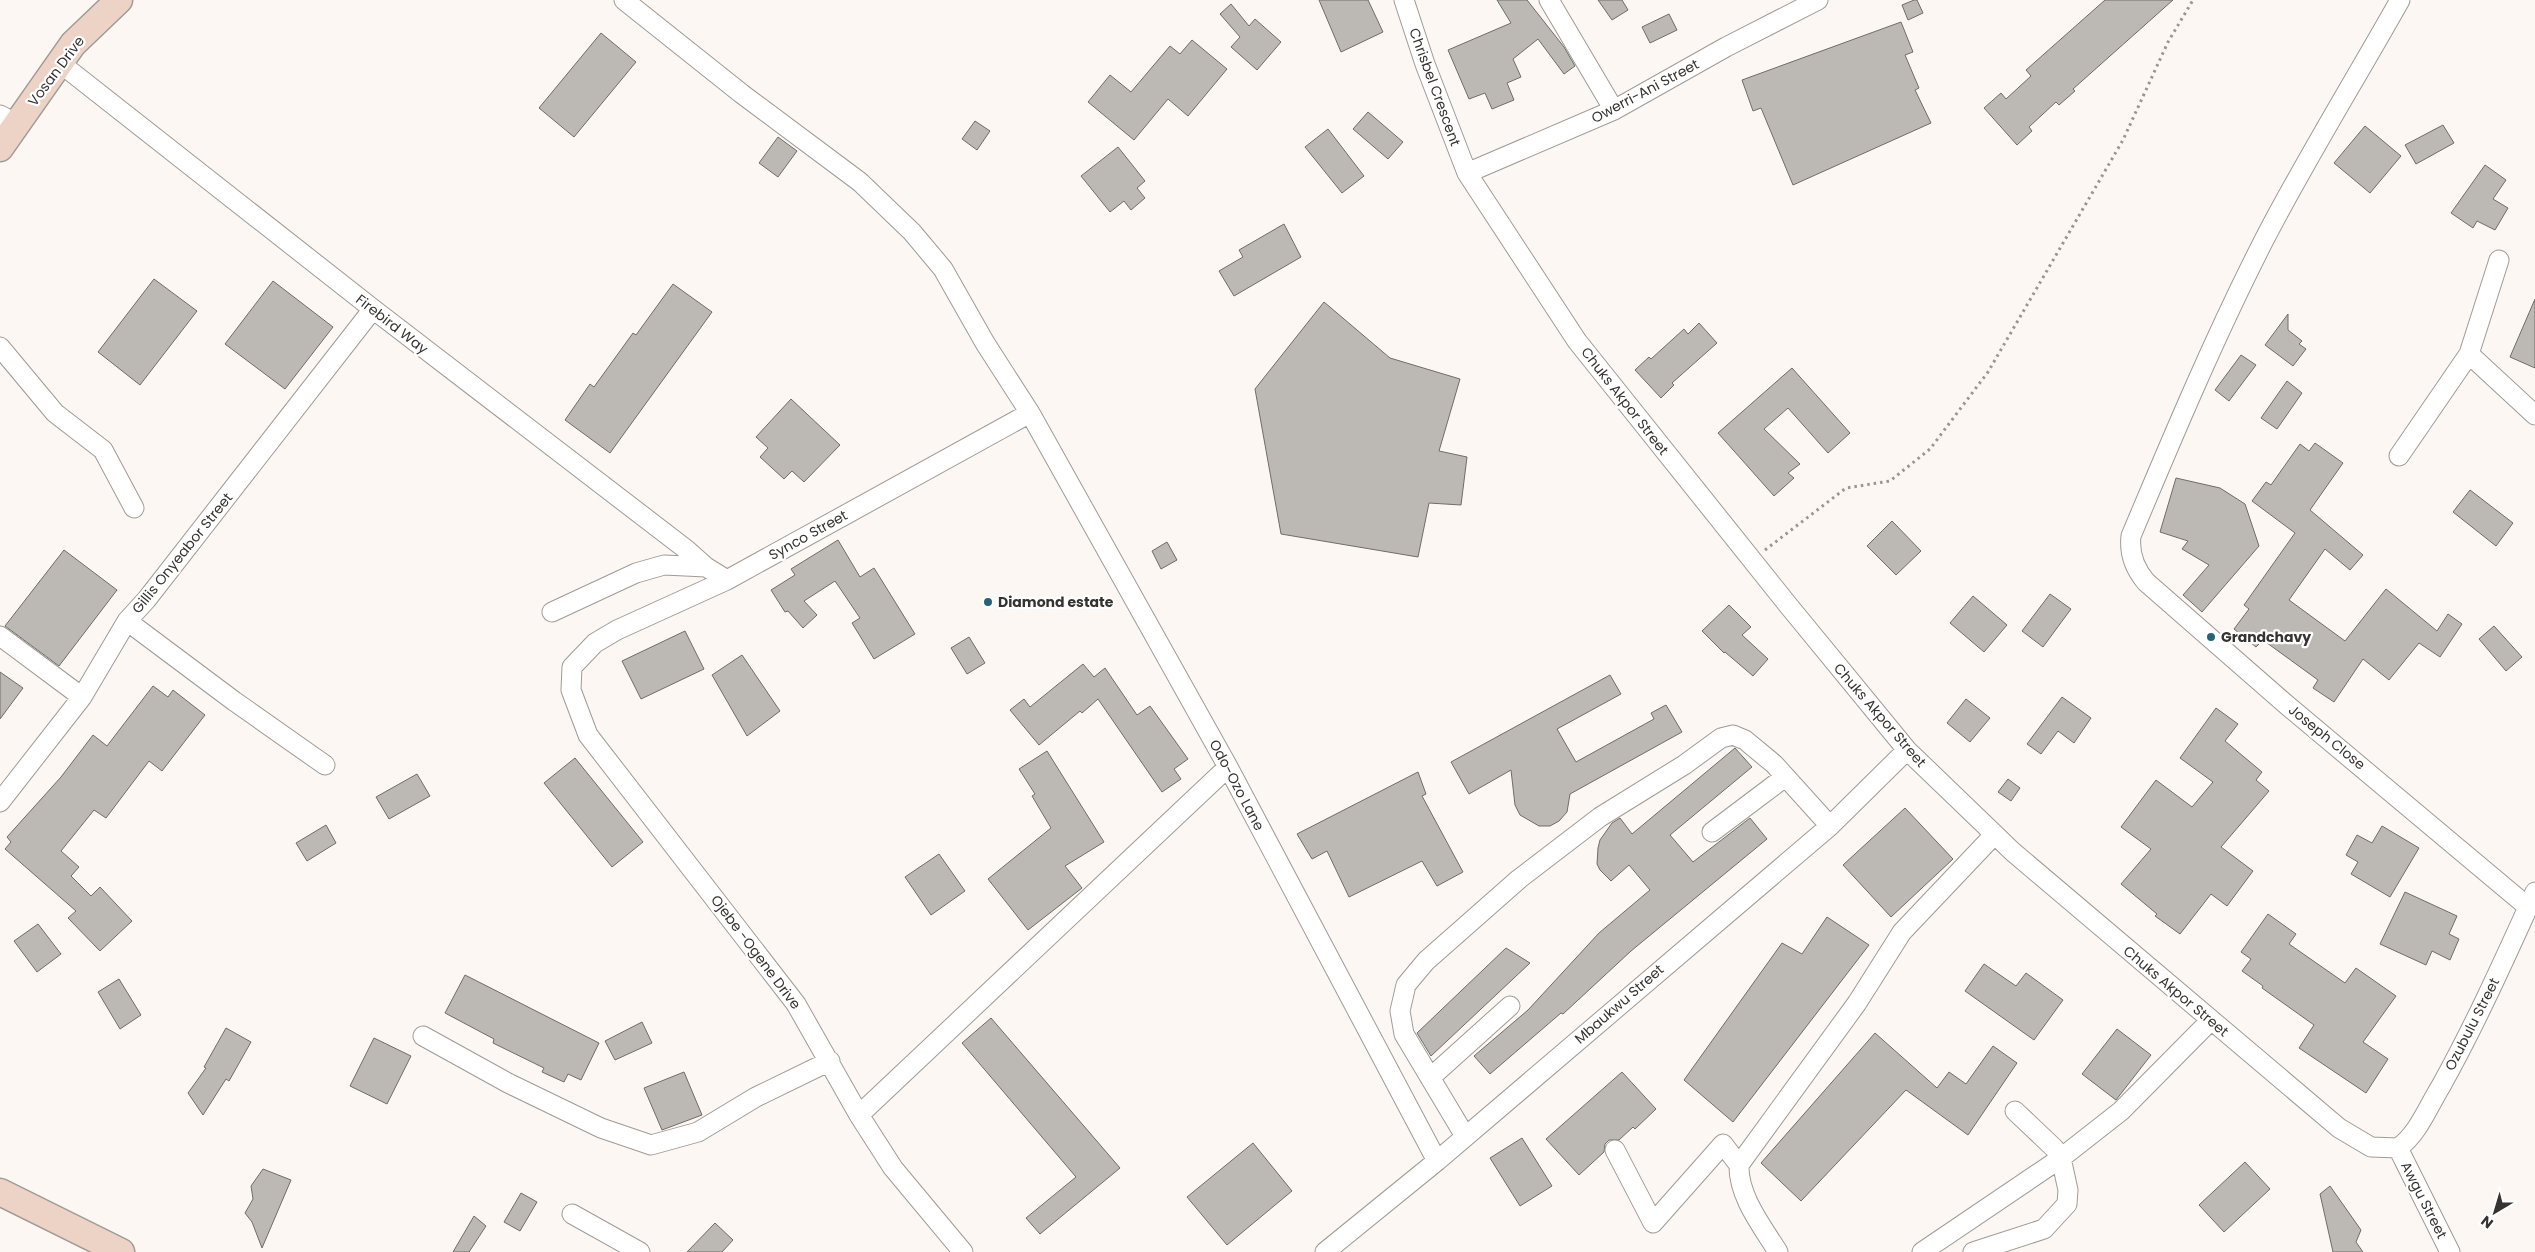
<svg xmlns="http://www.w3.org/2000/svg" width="2535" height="1252" viewBox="0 0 2535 1252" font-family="Poppins,sans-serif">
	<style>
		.building { fill: #bcb8b3; stroke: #706c68 }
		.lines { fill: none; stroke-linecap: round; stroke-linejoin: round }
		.street-casing { stroke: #9f9b96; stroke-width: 21 }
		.secondary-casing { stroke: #9f9b96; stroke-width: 29 }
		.path { stroke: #999692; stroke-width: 3; stroke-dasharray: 2.5 4; stroke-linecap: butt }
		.street { stroke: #fff; stroke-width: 19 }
		.secondary { stroke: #edd3c5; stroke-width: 26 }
		.poi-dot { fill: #246379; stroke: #fff; stroke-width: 2 }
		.labels { text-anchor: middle; stroke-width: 4.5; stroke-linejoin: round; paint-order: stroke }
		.street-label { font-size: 14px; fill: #363432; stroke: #fff }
		.poi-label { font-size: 14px; font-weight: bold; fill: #363432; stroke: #fff; text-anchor: start }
	</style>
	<rect width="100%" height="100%" fill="#fcf7f2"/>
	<path class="building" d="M1319,0H1368L1383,32L1341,52Z
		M1497,0H1527L1564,47L1575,66L1564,74L1538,39L1513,59L1521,77L1507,83L1514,100L1492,109L1485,93L1469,99L1448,50L1511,23Z
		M1598,0H1622L1628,10L1612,20Z
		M1914,0H1917L1923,13L1908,20L1902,5Z
		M2105,0H2173L2073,89L2075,91L2059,105L2056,102L2029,127L2032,131L2017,145L1984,108L2001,93L2006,99L2031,76L2026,70Z
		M1231,4L1249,26L1255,19L1281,42L1257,70L1231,47L1240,37L1220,14Z
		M1669,14L1677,30L1650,43L1642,27Z
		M1901,22L1913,52L1905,55L1919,88L1915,90L1931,123L1793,185L1761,108L1753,111L1742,80Z
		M601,33L636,62L574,137L539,108Z
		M1192,40L1227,69L1188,116L1168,99L1134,140L1088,102L1110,75L1131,92L1170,46L1180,54Z
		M1368,112L1403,142L1388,159L1353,129Z
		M975,121L990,131L977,150L962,139Z
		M2443,125L2454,143L2416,164L2405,145Z
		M2365,126L2401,156L2370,193L2334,163Z
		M1328,129L1364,176L1342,193L1305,147Z
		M778,137L797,151L778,177L759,163Z
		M1118,147L1145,181L1137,188L1145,198L1131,210L1124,201L1110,212L1081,176Z
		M2485,165L2506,180L2493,199L2508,208L2495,230L2477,221L2473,228L2451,213Z
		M1284,224L1301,257L1234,296L1219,271L1243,257L1239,250Z
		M154,279L197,311L140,385L98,352Z
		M273,281L333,327L285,389L225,344Z
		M673,284L712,312L610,453L565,420L590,384L594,387L633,333L636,335Z
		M2535,299V368L2510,357Z
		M1324,302L1390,358L1460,379L1439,451L1467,457L1461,505L1429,503L1418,557L1281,534L1255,389Z
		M2288,314V330L2302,341L2299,344L2306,349L2293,366L2265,345Z
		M1699,323L1717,343L1672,383L1674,385L1661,398L1635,370L1649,357L1651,359L1684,329L1688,334Z
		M2241,355L2256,365L2229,401L2215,390Z
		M1792,368L1850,433L1828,453L1788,408L1764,429L1800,464L1788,473L1794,478L1774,496L1718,433Z
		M2287,381L2302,393L2277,429L2261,418Z
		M791,399L840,445L804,482L792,471L784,479L760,457L768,448L756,437Z
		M2315,443L2343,463L2310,510L2363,555L2350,570L2325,549L2289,600L2345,641L2386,589L2437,631L2448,614L2462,624L2440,657L2419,643L2389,680L2363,659L2334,702L2313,688L2318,680L2263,640L2256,647L2234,629L2249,609L2244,605L2295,533L2252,501L2266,482L2271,485L2300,444L2309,451Z
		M2176,478L2220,488L2245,504L2259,546L2202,612L2183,595L2209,565L2182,549L2188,541L2160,532Z
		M2470,490L2513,523L2496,546L2453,512Z
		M1892,521L1921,551L1896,575L1867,546Z
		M838,540L860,577L874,568L915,634L874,659L852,623L860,618L835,581L804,601L817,615L803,628L788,611L785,612L771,590L795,575L791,569Z
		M1167,542L1177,560L1161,569L1152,551Z
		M64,550L117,590L59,666L5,626Z
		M2050,594L2071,609L2043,647L2022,631Z
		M1973,596L2007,625L1984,652L1950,623Z
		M1729,605L1751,627L1742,635L1768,659L1753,676L1725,652L1724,653L1702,631Z
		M2494,626L2522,657L2506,671L2479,639Z
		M685,631L704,669L641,699L622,661Z
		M969,637L985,663L967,674L951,648Z
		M742,655L780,711L747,736L712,675Z
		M1083,664L1094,677L1105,668L1137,715L1150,706L1188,759L1174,769L1181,779L1162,792L1098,699L1082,713L1080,711L1039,745L1010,710L1024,699L1030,707Z
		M0,672L23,688L0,719Z
		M1610,675L1621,694L1557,729L1576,762L1654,719L1651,713L1666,705L1682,732L1570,794L1567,812L1559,821L1550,826H1539L1520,815L1515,805L1511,770L1469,794L1451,762Z
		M153,686L168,697L173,690L205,715L162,771L149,761L106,818L94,810L61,851L79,867L71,876L91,896L100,887L132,921L100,951L68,918L76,911L5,849L11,842L7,837L61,777L93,735L107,746Z
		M2062,697L2091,718L2074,743L2058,731L2041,754L2027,744Z
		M1966,699L1990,718L1970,742L1947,723Z
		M2216,708L2238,724L2225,741L2262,772L2256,780L2269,791L2221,847L2253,871L2227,906L2211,894L2180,934L2155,916L2157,914L2121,884L2151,849L2121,827L2156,780L2192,807L2213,782L2180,758Z
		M1735,748L1752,767L1670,835L1693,862L1750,818L1767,839L1631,951L1563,1014L1561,1013L1490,1074L1474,1056L1528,1010L1599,933L1650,890L1629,865L1611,881L1600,870L1597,864L1598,848L1600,840L1612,823L1620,818L1632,834Z
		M1047,751L1104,842L1065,866L1082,888L1028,930L988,879L1051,828L1032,796L1035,794L1019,769Z
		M575,758L643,842L612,867L544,783Z
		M1418,772L1426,794L1422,796L1463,872L1437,886L1422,861L1349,897L1327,851L1312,859L1297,834Z
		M417,774L430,796L389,819L376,797Z
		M2008,779L2020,788L2011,801L1998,792Z
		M1905,808L1953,859L1891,917L1843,865Z
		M326,825L336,843L307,861L296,843Z
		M2382,826L2419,848L2390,897L2351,874L2358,862L2346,855L2357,835L2372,843Z
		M939,854L965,891L931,915L905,877Z
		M2405,892L2457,916L2449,934L2459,939L2450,960L2432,951L2426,965L2380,944Z
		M2268,914L2296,934L2289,944L2345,983L2356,968L2396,996L2363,1042L2388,1059L2366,1093L2299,1048L2314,1025L2262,988L2263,986L2242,971L2251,959L2241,952Z
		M1827,917L1869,945L1733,1122L1684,1080L1782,943L1802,954Z
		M38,924L61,954L37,972L14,941Z
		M1506,948L1530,963L1431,1056L1417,1033Z
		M1984,964L2016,986L2026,973L2063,1000L2034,1040L1965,991Z
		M465,975L599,1043L581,1080L568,1074L564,1082L542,1072L544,1068L493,1043L494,1039L445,1013Z
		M119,979L141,1015L120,1029L98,992Z
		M991,1018L1120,1168L1040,1234L1026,1218L1076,1177L962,1043Z
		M642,1022L652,1043L615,1060L605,1041Z
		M226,1028L251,1042L229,1081L226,1079L203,1115L188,1093L206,1068L204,1067Z
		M2117,1029L2151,1055L2116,1100L2082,1074Z
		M1875,1033L1937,1088L1949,1072L1966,1084L1993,1046L2017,1063L1968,1135L1906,1090L1801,1201L1761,1163Z
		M374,1038L411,1056L387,1104L350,1086Z
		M684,1072L702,1115L662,1130L644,1088Z
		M1622,1072L1656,1109L1635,1129L1633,1127L1619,1140H1609L1605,1144L1604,1152L1579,1175L1546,1139Z
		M1522,1138L1552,1186L1520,1206L1490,1158Z
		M1253,1143L1292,1191L1227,1245L1187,1197Z
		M2245,1162L2270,1189L2224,1232L2199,1205Z
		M263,1169L291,1180L262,1248L252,1222L245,1213L253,1199L251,1186Z
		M2330,1186L2361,1230L2356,1242L2363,1252H2333L2320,1194Z
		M521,1193L537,1202L520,1231L504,1222Z
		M474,1216L486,1226L469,1252H453Z
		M715,1223L733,1240L722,1252H687Z"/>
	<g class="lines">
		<g class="street-casing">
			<path id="street" d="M624,0L742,94L860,182L912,232L943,269L985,343L1030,413L1228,767L1437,1161
				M1404,0L1425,64L1467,173L1577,341L1788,605L1907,750L2013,852L2339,1128L2371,1147L2398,1148
				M1549,0L1614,110
				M2400,0C2355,80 2306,159 2264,240C2215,336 2173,436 2131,536C2129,553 2135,569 2146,582L2288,706L2528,907
				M60,63L373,309L687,550L706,567L727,580
				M0,115L17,124
				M1467,173L1614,110L1726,47L1818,0
				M0,347L55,413L103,450L134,508
				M2469,354L2535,415
				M2399,456L2469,354L2499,260
				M552,612L636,573L664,565L706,567
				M127,621L234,701L325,765
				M0,636L82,697
				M0,802L82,697L127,621L147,599L373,309
				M1712,832L1785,777
				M423,1036L508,1083L601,1128L651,1145L698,1132L756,1097L830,1061
				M1430,1078L1510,1006
				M859,1115L1228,767
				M1465,1136L1404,1034L1400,1011L1406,985L1426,961L1519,879L1600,817L1684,765L1721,738L1733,735L1745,740L1774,764L1830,826
				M2398,1148C2418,1134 2428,1107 2441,1086C2476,1023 2505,958 2535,892
				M2398,1148L2450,1252
				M1615,1150L1653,1223L1723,1144L1739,1165
				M572,1214L640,1252
				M963,1252L893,1168L859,1115L796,1004L588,735L571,690L572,667L595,643L617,630L727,580L1030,413
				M1325,1252L1437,1161L1830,826L1907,750
				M1778,1252C1762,1226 1738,1196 1739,1165L1857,1003L1902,932L1994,835
				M1922,1252L2061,1158L2121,1111L2210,1021
				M1973,1252L2044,1229L2067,1204L2068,1190L2061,1158L2054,1148L2015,1111"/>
		</g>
		<g class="secondary-casing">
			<path id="secondary" d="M0,148L73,44L119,0
				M0,1192L121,1252"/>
		</g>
		<path class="path" d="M1765,550L1846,488L1890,481L1930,449L1988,372L2123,140L2168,42L2193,0"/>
		<use href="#street" class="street"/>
		<use href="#secondary" class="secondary"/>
	</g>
	<g class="poi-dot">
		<circle cx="988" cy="602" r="5"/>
		<circle cx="2211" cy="637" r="5"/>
	</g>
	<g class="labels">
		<g class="street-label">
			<text transform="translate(56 71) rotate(-53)" y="5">Vosan Drive</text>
			<text transform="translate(1435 87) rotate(70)" y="5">Chrisbel Crescent</text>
			<text transform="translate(1645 91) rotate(-28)" y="5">Owerri-Ani Street</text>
			<text transform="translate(392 324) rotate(38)" y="5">Firebird Way</text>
			<text transform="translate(1625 401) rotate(52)" y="5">Chuks Akpor Street</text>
			<text transform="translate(808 535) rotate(-29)" y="5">Synco Street</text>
			<text transform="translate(182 553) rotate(-51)" y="5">Gillis Onyeabor Street</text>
			<text transform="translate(1880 715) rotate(49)" y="5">Chuks Akpor Street</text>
			<text transform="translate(2327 737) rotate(39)" y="5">Joseph Close</text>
			<text transform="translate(1237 785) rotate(62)" y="5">Odo-Ozo Lane</text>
			<text transform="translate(756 952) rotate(53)" y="5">Ojebe -Ogene Drive</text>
			<text transform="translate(2176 991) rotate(40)" y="5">Chuks Akpor Street</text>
			<text transform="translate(1619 1004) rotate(-41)" y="5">Mbaukwu Street</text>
			<text transform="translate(2472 1024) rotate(-63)" y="5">Ozubulu Street</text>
			<text transform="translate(2424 1200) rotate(63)" y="5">Awgu Street</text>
		</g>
		<g class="poi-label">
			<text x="998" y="607">Diamond estate</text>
			<text x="2221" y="642">Grandchavy</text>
		</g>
	</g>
	<g transform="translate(2495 1212) rotate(218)" stroke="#ffffff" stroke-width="4" paint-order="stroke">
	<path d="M0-4L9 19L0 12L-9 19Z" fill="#363432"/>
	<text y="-8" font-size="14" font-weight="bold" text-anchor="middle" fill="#363432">N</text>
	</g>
</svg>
